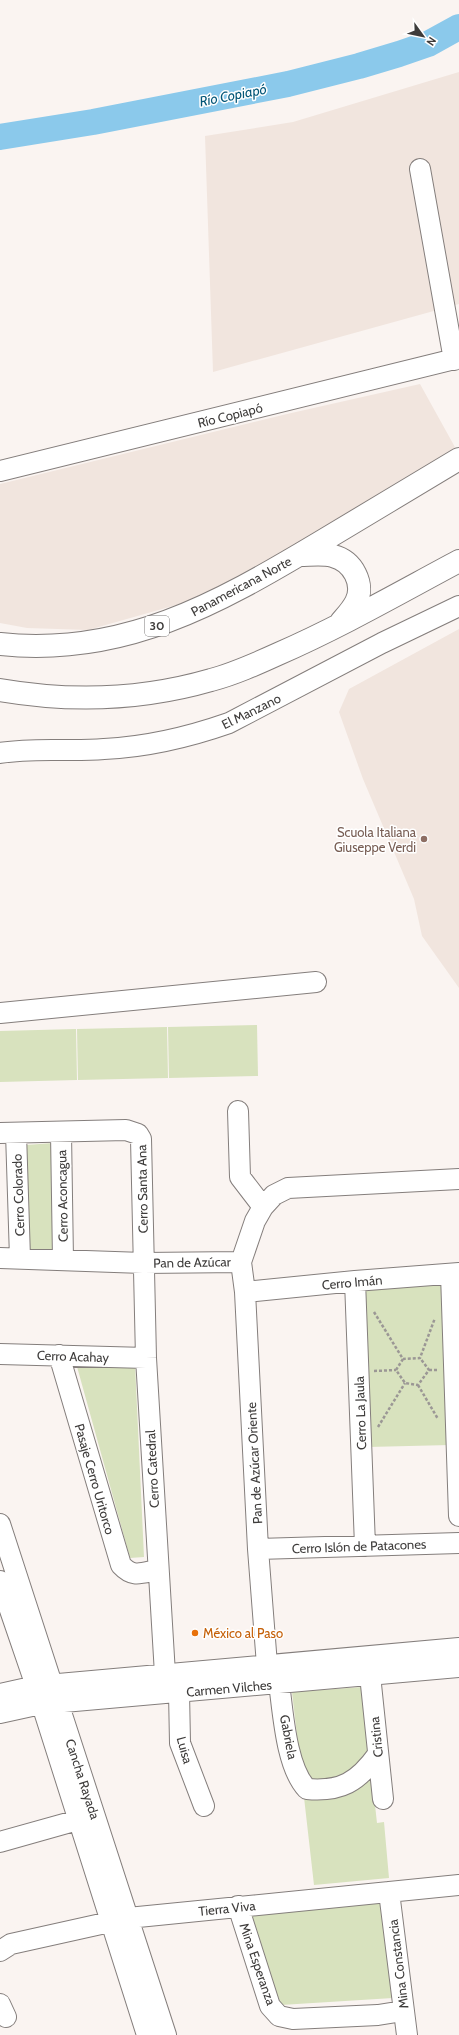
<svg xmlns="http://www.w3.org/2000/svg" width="459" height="2035" viewBox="0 0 459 2035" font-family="Cabin,sans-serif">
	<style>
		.built { fill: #f1e5de }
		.green { fill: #d8e2be }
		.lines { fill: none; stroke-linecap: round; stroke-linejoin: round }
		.river { stroke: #8bc9eb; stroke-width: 26 }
		.minor-casing { stroke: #847e7c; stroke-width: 22 }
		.highway-casing { stroke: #847e7c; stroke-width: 24 }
		.path { stroke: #9b9795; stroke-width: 2.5; stroke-dasharray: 3 2; stroke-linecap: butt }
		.minor { stroke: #fff; stroke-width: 20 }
		.highway { stroke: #fff; stroke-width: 22 }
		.education-dot { fill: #8d6e63; stroke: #fff; stroke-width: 1.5 }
		.food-dot { fill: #e8710a; stroke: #fff; stroke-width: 1.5 }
		.labels { text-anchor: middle; stroke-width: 3; stroke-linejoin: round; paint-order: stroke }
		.shield { fill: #fff; stroke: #787676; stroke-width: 1 }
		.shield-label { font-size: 12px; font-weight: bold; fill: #3e3c3b }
		.street-label { font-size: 13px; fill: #3e3c3b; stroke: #fff }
		.education-label { font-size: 13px; fill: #785e54; stroke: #fff; text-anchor: end }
		.food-label { font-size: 13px; fill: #c56008; stroke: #fff; text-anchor: start }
		.water-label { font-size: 14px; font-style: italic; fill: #035677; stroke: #fff }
	</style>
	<rect width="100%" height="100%" fill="#faf4f1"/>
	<path class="built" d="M459,72V304L213,372L205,136L293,122Z
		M420,384L456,449L208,596L88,630L27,628L0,623V484L287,414Z
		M459,629V988L422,936L414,899L363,779L339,712L349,689Z"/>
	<path class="green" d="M257,1025L258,1076L169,1078L168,1027Z
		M167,1027L168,1078L78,1080L77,1029Z
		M76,1029L77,1080L0,1082V1031Z
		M53,1143V1249H26V1145Z
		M445,1281L450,1445L368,1447L361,1287Z
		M76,1363L135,1364L144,1557L130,1558Z
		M362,1687L377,1823L384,1822L389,1878L314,1885L292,1692Z
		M383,1898L393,1998L281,2005L248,1909Z"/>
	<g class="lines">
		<path class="river" d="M0,137L93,122L288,84L359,66L399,54L428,44L459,27"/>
		<g class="minor-casing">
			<path id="minor" d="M420,169L454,360
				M0,471L459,358
				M0,753C35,747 69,752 104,749C147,747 189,737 229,723L382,643L459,606
				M0,1013L316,982
				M238,1111L240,1177L263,1207
				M0,1133L126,1130L138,1134L141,1139L146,1358L165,1674
				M16,1133L20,1258
				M61,1133L63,1260
				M0,1258L143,1263L241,1262
				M451,1274L459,1516
				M355,1281L365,1546
				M245,1292L355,1281L459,1273
				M0,1354L146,1358
				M59,1355L121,1565C133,1578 141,1573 157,1570
				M0,1524L166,2035
				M258,1549L459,1543
				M0,1581L36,1686L147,2035
				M267,1665L258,1549L245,1292L241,1262L255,1221L263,1207L274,1195L288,1188L459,1179
				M370,1675L383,1799
				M279,1683C283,1712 286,1767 307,1789C341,1792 358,1782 378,1754
				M179,1692L180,1743L204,1806
				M0,1694L36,1686L459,1648
				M0,1713L41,1704L459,1667
				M0,1842L78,1820
				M389,1892L407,2035
				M238,1906L270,2006L279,2016L293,2019L378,2015L403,2011
				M0,1951L11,1944L128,1918L459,1885
				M0,2004L6,2017"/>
		</g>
		<g class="highway-casing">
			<path id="highway" d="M300,555C310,555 323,553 333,556C353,561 365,584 356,602C352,610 346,616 341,622
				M0,644C123,657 217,604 319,543C366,515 412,487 459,459
				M0,690C70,702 142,700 211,680C234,674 256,664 278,654C340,627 399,593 459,561"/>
		</g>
		<path class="path" d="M374,1312L403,1359L420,1358L435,1318
			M403,1359L396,1370L405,1383L418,1385L429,1370L420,1358
			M429,1370H438
			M374,1371L396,1370
			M418,1385L438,1419
			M378,1427L405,1383"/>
		<use href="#minor" class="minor"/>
		<use href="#highway" class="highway"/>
	</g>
	<circle class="education-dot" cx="424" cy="839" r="4"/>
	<circle class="food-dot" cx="195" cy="1633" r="4"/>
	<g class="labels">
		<rect class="shield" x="145" y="616" width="24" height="20" rx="3"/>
		<g class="shield-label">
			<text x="157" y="630">30</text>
		</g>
		<g class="street-label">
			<text transform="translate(230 415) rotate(-14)" y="5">Río Copiapó</text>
			<text transform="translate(241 586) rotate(-28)" y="5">Panamericana Norte</text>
			<text transform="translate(251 711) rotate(-26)" y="5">El Manzano</text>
			<text transform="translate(142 1189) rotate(-91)" y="5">Cerro Santa Ana</text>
			<text transform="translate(18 1195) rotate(-92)" y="5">Cerro Colorado</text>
			<text transform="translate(62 1196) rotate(-91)" y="5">Cerro Aconcagua</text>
			<text transform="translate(192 1262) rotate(-1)" y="5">Pan de Azúcar</text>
			<text transform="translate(352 1282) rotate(-5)" y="5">Cerro Imán</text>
			<text transform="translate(73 1356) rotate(2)" y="5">Cerro Acahay</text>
			<text transform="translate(360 1413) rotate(-92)" y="5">Cerro La Jaula</text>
			<text transform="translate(254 1463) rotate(-93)" y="5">Pan de Azúcar Oriente</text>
			<text transform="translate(152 1469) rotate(-93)" y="5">Cerro Catedral</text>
			<text transform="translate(95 1479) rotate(74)" y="5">Pasaje Cerro Uritorco</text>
			<text transform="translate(359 1546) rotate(-2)" y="5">Cerro Islón de Patacones</text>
			<text transform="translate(229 1688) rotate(-5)" y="5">Carmen Vilches</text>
			<text transform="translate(289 1737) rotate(79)" y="5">Gabriela</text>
			<text transform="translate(376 1737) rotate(-96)" y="5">Cristina</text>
			<text transform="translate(185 1750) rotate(75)" y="5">Luisa</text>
			<text transform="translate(83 1779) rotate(72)" y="5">Cancha Rayada</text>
			<text transform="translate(227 1908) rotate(-6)" y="5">Tierra Viva</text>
			<text transform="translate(258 1964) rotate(71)" y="5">Mina Esperanza</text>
			<text transform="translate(398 1964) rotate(-97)" y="5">Mina Constancia</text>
		</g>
		<g class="education-label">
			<text x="416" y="837">Scuola Italiana<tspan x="416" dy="15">Giuseppe Verdi</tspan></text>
		</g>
		<g class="food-label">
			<text x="203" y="1638">México al Paso</text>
		</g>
		<g class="water-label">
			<text transform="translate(233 95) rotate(-11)" y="5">Río Copiapó</text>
		</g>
	</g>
	<g transform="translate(423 36) rotate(123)" stroke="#ffffff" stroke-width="3" paint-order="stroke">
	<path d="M0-3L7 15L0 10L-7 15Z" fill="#3e3c3b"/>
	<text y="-6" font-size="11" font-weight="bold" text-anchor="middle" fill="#3e3c3b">N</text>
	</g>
</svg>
